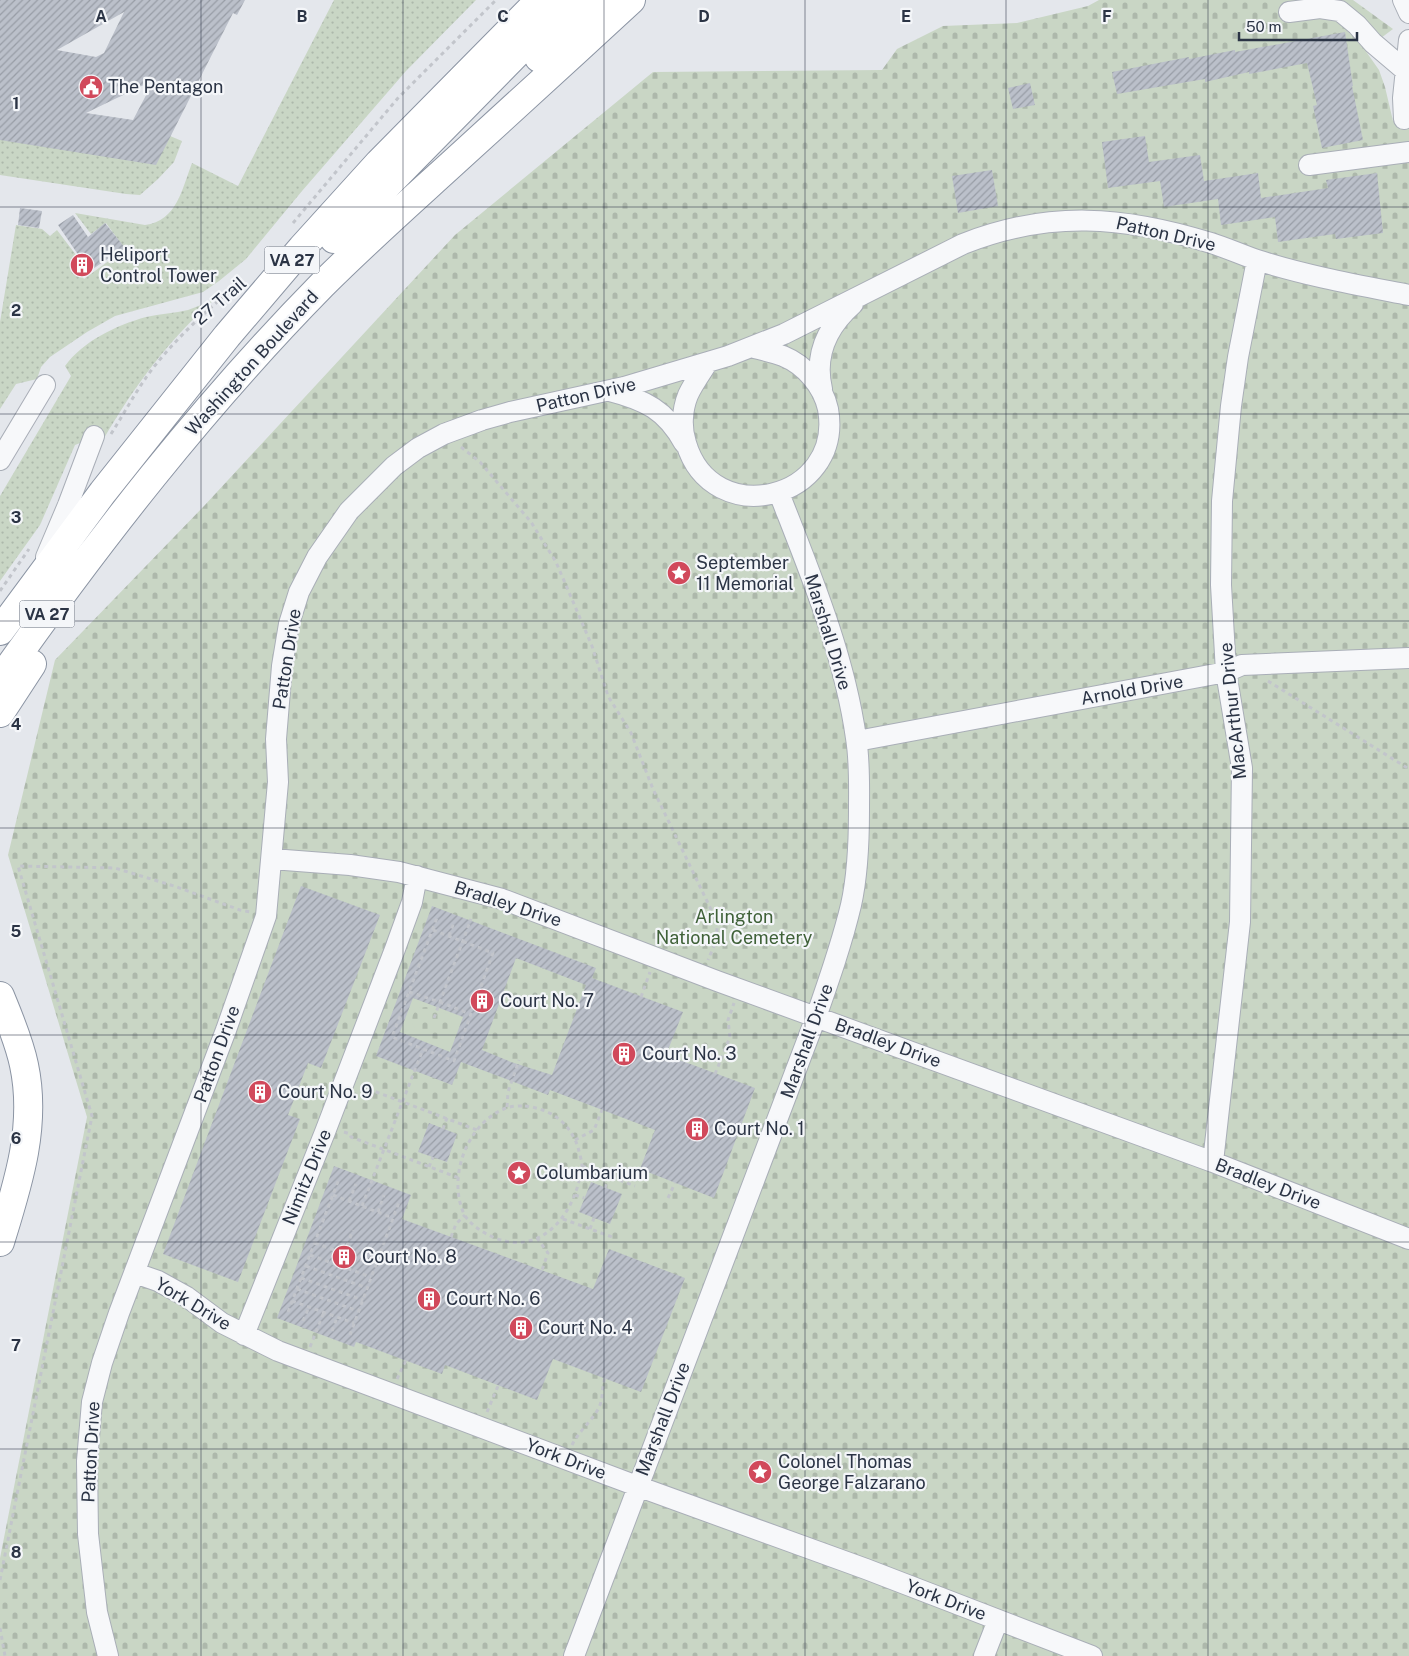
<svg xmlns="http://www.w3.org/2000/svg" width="1409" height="1656" viewBox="0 0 1409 1656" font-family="'Public Sans',sans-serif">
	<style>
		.grass { fill: url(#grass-dots) }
		.cemetery { fill: url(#cemetery-stones) }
		.green { fill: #c9d6c5 }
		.building { fill: url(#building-hatch); fill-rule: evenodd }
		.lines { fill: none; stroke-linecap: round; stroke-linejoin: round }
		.minor-casing { stroke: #a9aeb7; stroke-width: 22 }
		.highway-casing { stroke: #8b94a3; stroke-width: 30 }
		.path { stroke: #c2c5cb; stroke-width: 3; stroke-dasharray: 4 4; stroke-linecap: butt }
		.minor { stroke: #f7f8fa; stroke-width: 20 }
		.highway { stroke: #fff; stroke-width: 28 }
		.grid { fill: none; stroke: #2b3445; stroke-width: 1; stroke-opacity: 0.55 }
		.labels { text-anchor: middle; stroke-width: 4.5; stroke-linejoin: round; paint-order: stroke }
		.shield { fill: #f4f6f9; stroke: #676e7b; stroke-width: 1 }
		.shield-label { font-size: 16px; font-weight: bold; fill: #2b3445 }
		.poi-label { font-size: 18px; fill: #2b3445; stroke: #f4f6f9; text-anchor: start }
		.street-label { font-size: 18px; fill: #2b3445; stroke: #f4f6f9 }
		.park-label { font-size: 18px; fill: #3f6138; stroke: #f4f6f9 }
		.grid-label { font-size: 16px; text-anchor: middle; font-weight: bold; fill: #2b3445; stroke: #f4f6f9; stroke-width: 4.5; stroke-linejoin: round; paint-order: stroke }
	</style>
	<defs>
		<pattern id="grass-dots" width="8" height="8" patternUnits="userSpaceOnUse" patternTransform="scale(1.25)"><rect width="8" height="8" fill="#c9d6c5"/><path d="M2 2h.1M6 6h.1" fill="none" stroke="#adb8ab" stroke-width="1.8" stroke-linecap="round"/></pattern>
		<pattern id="cemetery-stones" width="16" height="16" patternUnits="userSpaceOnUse" patternTransform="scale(1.25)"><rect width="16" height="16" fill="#c9d6c5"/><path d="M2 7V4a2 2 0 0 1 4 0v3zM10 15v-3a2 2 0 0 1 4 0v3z" fill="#adb8ab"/></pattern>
		<pattern id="building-hatch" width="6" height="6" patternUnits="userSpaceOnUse" patternTransform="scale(1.25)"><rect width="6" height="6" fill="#bbc0ca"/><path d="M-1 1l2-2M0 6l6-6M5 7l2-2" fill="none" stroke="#989da6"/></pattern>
	</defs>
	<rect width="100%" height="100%" fill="#e4e7ec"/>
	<path class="grass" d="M334,0H476L406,71L302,191L246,259L219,281L203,292L115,316L87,332L50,357L41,367L37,379L16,384L0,409V322L16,225L42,229L50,236L57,230L76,255L70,260L84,279L125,249L106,223L91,234L75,213L145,225C177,221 182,189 192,163L238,186Z
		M170,136L182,141L174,162L158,179L140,195L126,194L0,175V140Z
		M214,300C168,340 133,388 103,440L85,441L75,445L40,525L0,581V496L71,376L65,366C83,341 117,325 146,317C160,314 175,313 188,310C197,307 205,303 214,300Z"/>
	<path class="cemetery" d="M1099,0H1353L1393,29L1365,50L1379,70L1385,87L1393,121L1409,118V1656H0V1558L87,1117L8,855L55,660L204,506L455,235L653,72L882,70L897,49L943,26L1017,23L1088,6Z"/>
	<path class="green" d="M413,998L434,1005L433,1009L426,1007L419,1008C397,1025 430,1047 448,1036L452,1021L448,1014L441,1012L443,1008L463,1017L450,1052L400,1032Z"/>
	<path class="building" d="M0,0H245L237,15L233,13L156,165L0,140ZM124,12L104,53L96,57L57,50ZM154,80L133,120L86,113Z
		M1345,32L1353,86H1352L1363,140L1322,148L1313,106L1317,105L1307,63L1249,74V72L1205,82V79L1117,94L1112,72L1189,57V59L1235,50V52Z
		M1030,83L1035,105L1013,109L1008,88Z
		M1145,136L1149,162L1200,155L1204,181L1258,173L1261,198L1328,188L1326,180L1377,173L1383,233L1336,239L1335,234L1278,242L1275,217L1221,225L1218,199L1164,207L1160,181L1108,188L1102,142Z
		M992,170L998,206L958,213L952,176Z
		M20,208L42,211L39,228L18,225Z
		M73,215L88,237L105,223L126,249L112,260L110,257L83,276L72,261L79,256L58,225Z
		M301,886L380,915L321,1068L308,1063L288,1115L300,1119L238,1282L163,1254Z
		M432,906L596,968L592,978L683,1012L666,1055L755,1088L714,1198L640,1169L655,1130L550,1090L548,1095L461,1062L452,1085L376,1056ZM516,958L586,985L552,1075L511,1062L482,1050ZM413,998L463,1017L450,1052L400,1032Z
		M429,1123L457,1134L447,1162L418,1152Z
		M334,1166L411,1195L402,1219L593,1289L609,1249L685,1278L641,1392L553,1359L537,1400L445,1365L442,1374L356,1342L354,1347L277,1318Z
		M591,1182L622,1194L610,1224L579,1212Z"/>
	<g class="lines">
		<g class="minor-casing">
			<path id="minor" d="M1403,0L1409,13
				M1289,12L1320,8L1340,11L1357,25L1373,43L1406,71
				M1404,119L1403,98L1409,40
				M1309,165L1409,152
				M708,362C701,373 693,384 688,395C682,410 681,428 686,443C712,532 844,500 828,409C823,386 805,365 783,356C773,352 761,350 751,347
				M822,389C814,355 827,327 853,304
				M610,391C645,400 666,410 684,443
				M0,460L45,385
				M46,557L68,505L94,436
				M857,741L1226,672L1242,665L1409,658
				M272,859L350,865L399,872L502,899L717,981L1213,1162L1409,1239
				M1213,1162L1240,922L1242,768L1226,672L1221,585L1222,501L1231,406L1238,357L1257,260
				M135,1273L158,1281L187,1297L222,1323L278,1351L637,1486L866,1569L1092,1656
				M244,1335L325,1132L395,949L412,902L417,876
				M108,1656L97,1612L88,1534L87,1461L92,1402L102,1363L119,1313L226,1030L266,916L278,782L276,739L282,666L289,624L299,592L317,557L349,511L394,466L418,448L444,434L482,420L510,412L624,387L728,356L784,334L963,244C1049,210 1124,216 1211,243C1227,248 1242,255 1257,260C1307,276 1358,285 1409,295
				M574,1656L816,1017C829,980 842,943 851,905C858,874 859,842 859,810C859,787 860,762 856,738C844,653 810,573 779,493
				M984,1656L998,1620"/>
		</g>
		<g class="highway-casing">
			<path id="highway" d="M539,58L598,0
				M334,239L569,0
				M0,631L103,492L227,336L302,248L379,163L540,0
				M0,680C98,541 202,407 322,285C368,239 417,196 465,152C521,101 576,51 631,0
				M0,713L32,664
				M0,996C9,1018 19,1041 24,1065C37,1126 18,1184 0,1242"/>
		</g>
		<path class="path" d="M293,223L398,98L496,0
			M111,434C125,412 137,389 153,368C180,334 211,306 245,279
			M461,447L480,462L531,522L556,562L592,646L608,696L631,733L653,789L718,924L714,946L708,960
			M0,591L29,549
			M1268,681L1409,769
			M433,930L493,953L454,1061L392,1037L438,915
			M449,936L454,922
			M409,992L440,1002L470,1014
			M641,997L650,972
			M434,1018L471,919
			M715,1074L730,1037L728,1020L734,1003
			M360,1089L371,1090L477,1130
			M525,1106C551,1109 569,1122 578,1147C579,1153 582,1160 582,1166C582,1171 580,1176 579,1181C571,1215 544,1250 505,1241C491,1238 471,1227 464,1214C447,1177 467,1123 506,1108C511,1106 519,1106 525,1106Z
			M507,1107L508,1092L519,1060
			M443,1129L447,1118
			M344,1132L350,1134L351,1137L459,1178
			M575,1140L594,1130L602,1110
			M582,1166L635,1186
			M429,1167L433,1157
			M605,1188L609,1176
			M333,1195L393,1218
			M575,1195L584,1198
			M668,1198L675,1183
			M349,1201L356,1184
			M362,1206L423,1049
			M378,1212L384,1195
			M563,1219L615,1238
			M590,1229L594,1218
			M451,1237L456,1224L465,1215
			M537,1238L548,1253L542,1270
			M315,1243L375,1265
			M344,1253L353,1230
			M310,1255L371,1277
			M306,1266L367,1288
			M301,1278L363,1300
			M297,1289L358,1311
			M292,1301L354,1323
			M288,1312L339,1179
			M303,1321L309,1307
			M332,1331L337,1318
			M350,1335L399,1202
			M310,1347L324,1312
			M397,1379L406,1360
			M487,1412L498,1386
			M572,1445C579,1430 597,1417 601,1402C603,1394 602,1386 605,1378
			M0,1580L92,1116L18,866L115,868L174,886L240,910L251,912
			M0,1628L5,1656"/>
		<use href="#minor" class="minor"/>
		<use href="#highway" class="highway"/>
	</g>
	<path class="grid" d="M201,0V1656M403,0V1656M604,0V1656M805,0V1656M1006,0V1656M1208,0V1656M0,207H1409M0,414H1409M0,621H1409M0,828H1409M0,1035H1409M0,1242H1409M0,1449H1409"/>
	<defs>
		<g id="civic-disc" transform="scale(1.25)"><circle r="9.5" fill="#d1495b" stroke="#f4f6f9"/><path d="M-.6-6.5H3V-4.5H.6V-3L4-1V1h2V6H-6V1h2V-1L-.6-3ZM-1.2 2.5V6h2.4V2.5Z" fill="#fff"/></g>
		<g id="building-disc" transform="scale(1.25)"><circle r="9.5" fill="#d1495b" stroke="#f4f6f9"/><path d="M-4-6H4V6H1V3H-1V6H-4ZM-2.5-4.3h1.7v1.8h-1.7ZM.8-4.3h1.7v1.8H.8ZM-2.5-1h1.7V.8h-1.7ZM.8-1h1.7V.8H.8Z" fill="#fff"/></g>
		<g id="sight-disc" transform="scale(1.25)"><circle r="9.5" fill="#d1495b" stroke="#f4f6f9"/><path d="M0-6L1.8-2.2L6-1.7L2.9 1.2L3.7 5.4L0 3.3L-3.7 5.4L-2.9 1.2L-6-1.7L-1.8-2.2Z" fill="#fff"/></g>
	</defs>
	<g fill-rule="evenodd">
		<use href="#civic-disc" x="91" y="87"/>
		<use href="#building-disc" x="82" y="265"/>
		<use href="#sight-disc" x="679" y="573"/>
		<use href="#building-disc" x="482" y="1001"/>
		<use href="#building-disc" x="624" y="1054"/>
		<use href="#building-disc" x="260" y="1092"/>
		<use href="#building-disc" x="697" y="1129"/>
		<use href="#sight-disc" x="519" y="1173"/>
		<use href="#building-disc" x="344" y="1257"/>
		<use href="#building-disc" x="429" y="1299"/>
		<use href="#building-disc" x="521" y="1328"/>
		<use href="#sight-disc" x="760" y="1472"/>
	</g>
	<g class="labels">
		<g class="shield">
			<rect x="264.5" y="246.5" width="55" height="27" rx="4"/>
			<rect x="19.5" y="600.5" width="55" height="27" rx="4"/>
		</g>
		<g class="shield-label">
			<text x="292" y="266">VA 27</text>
			<text x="47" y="620">VA 27</text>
		</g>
		<g class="poi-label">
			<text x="108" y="93">The Pentagon</text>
			<text x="100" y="261">Heliport<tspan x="100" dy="21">Control Tower</tspan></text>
			<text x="696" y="569">September<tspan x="696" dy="21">11 Memorial</tspan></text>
			<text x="500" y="1007">Court No. 7</text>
			<text x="642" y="1060">Court No. 3</text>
			<text x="278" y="1098">Court No. 9</text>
			<text x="714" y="1135">Court No. 1</text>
			<text x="536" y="1179">Columbarium</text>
			<text x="362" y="1263">Court No. 8</text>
			<text x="446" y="1305">Court No. 6</text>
			<text x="538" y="1334">Court No. 4</text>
			<text x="778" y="1468">Colonel Thomas<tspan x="778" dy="21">George Falzarano</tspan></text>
		</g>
		<g class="street-label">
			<text transform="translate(1166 234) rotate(13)" y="6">Patton Drive</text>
			<text transform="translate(220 301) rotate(-41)" y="6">27 Trail</text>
			<text transform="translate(252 363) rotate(-48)" y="6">Washington Boulevard</text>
			<text transform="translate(586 395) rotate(-13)" y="6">Patton Drive</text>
			<text transform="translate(828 632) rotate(73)" y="6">Marshall Drive</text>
			<text transform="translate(287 659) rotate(-81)" y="6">Patton Drive</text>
			<text transform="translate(1132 690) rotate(-10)" y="6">Arnold Drive</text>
			<text transform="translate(1233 711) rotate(-96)" y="6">MacArthur Drive</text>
			<text transform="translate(508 904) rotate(18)" y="6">Bradley Drive</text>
			<text transform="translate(807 1041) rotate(-70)" y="6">Marshall Drive</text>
			<text transform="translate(888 1043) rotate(20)" y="6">Bradley Drive</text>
			<text transform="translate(217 1054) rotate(-70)" y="6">Patton Drive</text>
			<text transform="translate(307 1177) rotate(-68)" y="6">Nimitz Drive</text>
			<text transform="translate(1268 1184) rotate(21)" y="6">Bradley Drive</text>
			<text transform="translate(193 1304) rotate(31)" y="6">York Drive</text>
			<text transform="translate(663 1419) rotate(-69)" y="6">Marshall Drive</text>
			<text transform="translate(91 1452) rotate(-87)" y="6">Patton Drive</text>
			<text transform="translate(566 1459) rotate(21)" y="6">York Drive</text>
			<text transform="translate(946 1600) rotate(21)" y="6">York Drive</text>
		</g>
		<g class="park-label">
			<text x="734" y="923">Arlington<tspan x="734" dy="21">National Cemetery</tspan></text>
		</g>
	</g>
	<g class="grid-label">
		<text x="101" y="22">A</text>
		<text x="302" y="22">B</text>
		<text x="503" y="22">C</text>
		<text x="704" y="22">D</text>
		<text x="906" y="22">E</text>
		<text x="1107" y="22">F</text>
		<text x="16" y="109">1</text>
		<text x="16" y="316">2</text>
		<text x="16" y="523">3</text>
		<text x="16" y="730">4</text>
		<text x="16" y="937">5</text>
		<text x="16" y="1144">6</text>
		<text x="16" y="1351">7</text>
		<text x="16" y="1558">8</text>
	</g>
	<path d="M1239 32v8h118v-8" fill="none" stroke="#2b3445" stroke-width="2.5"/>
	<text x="1246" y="32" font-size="15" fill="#2b3445" stroke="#f4f6f9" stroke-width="4" paint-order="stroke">50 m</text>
</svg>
